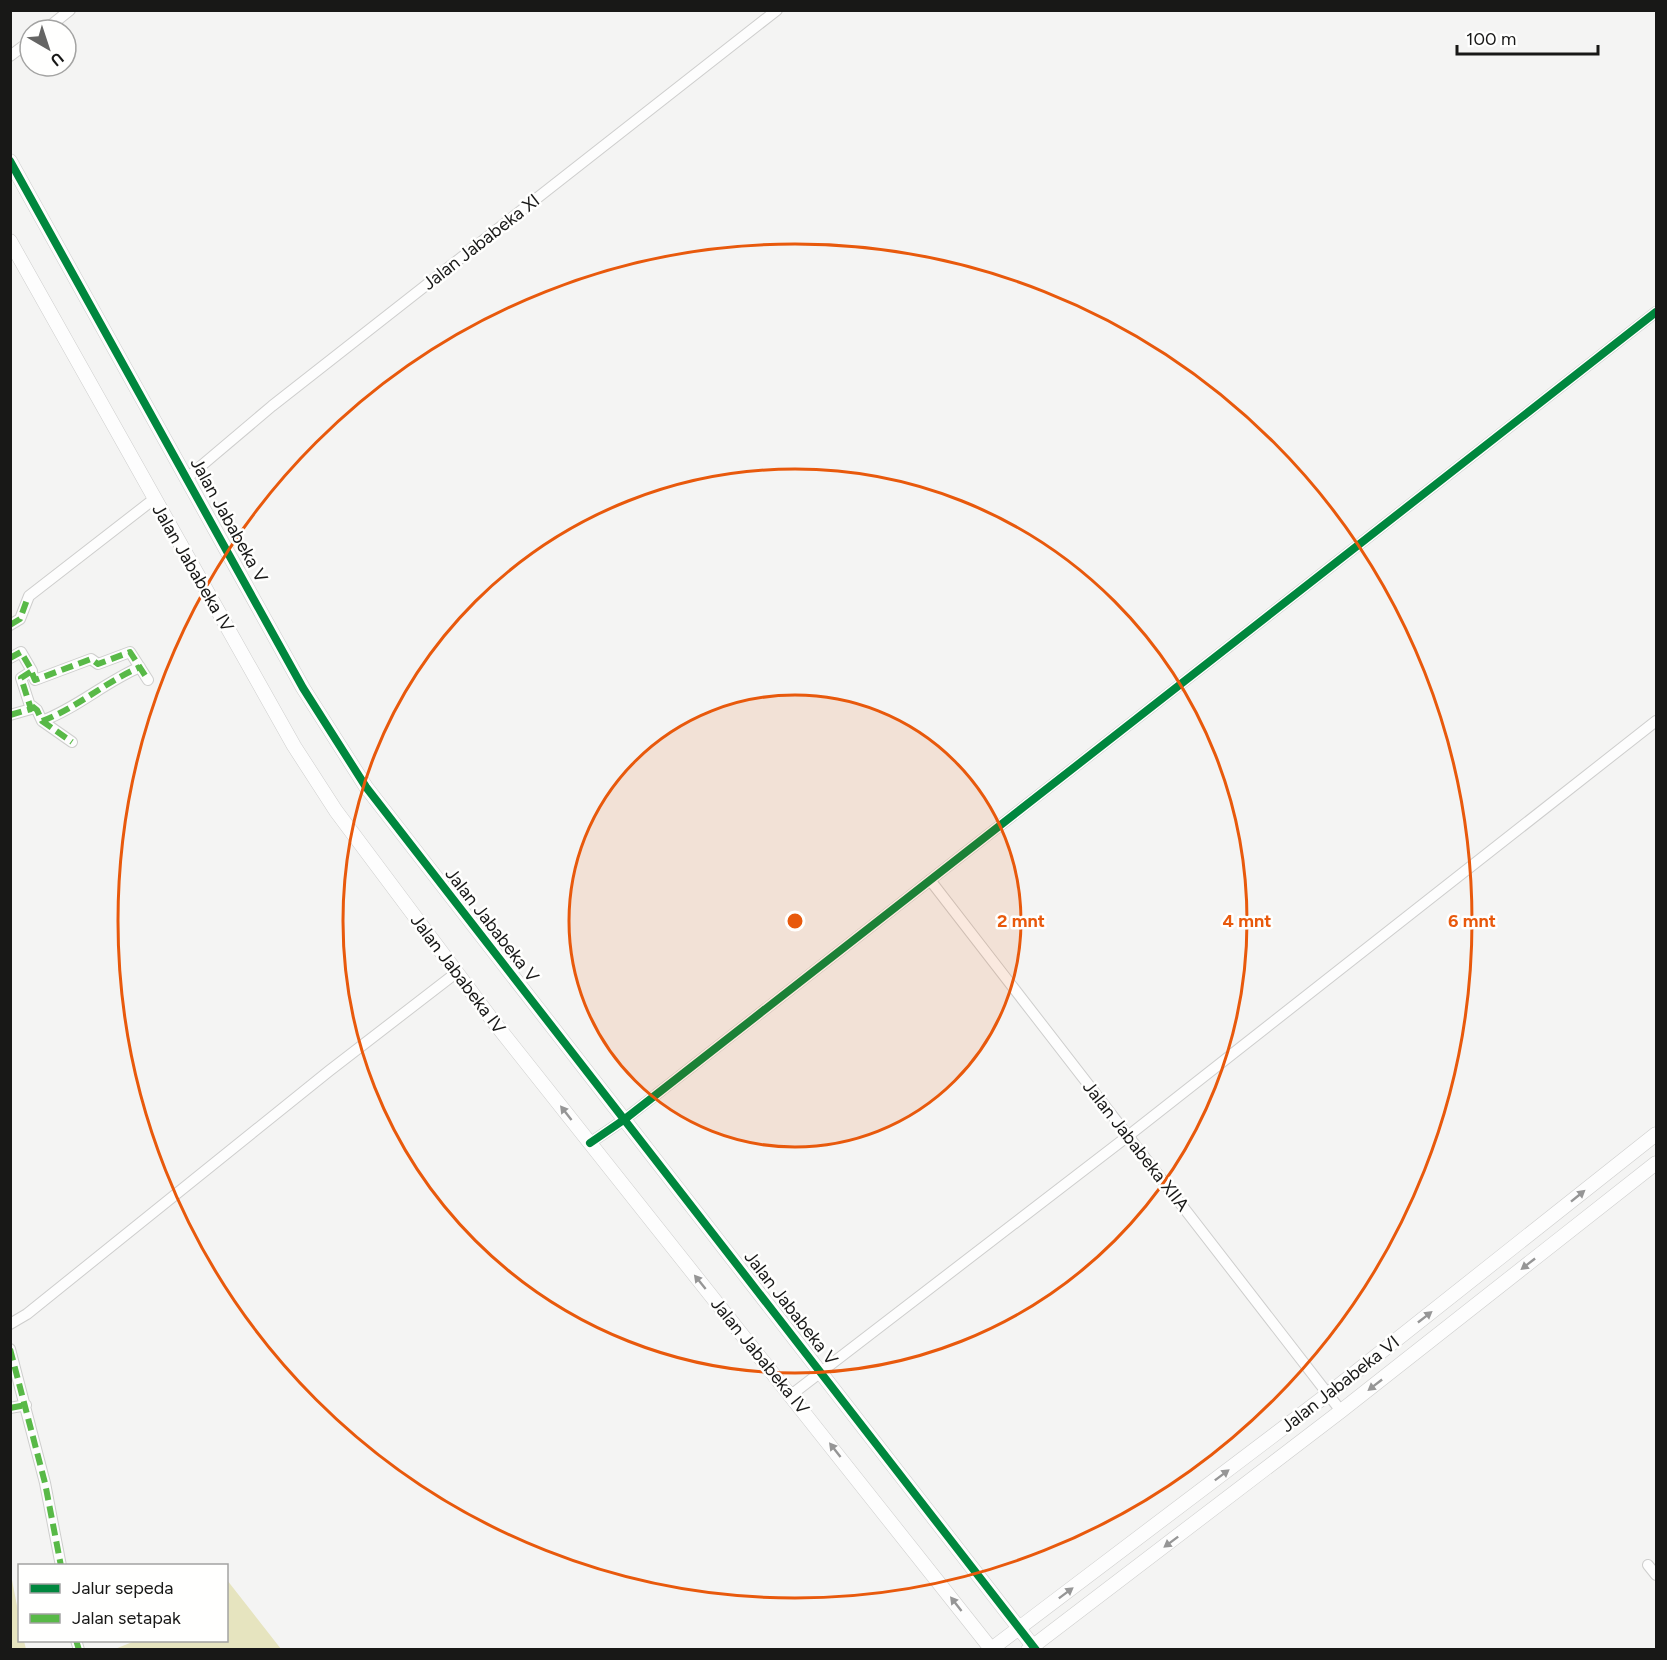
<svg xmlns="http://www.w3.org/2000/svg" width="1667" height="1660" viewBox="0 0 1667 1660" font-family="Figtree,sans-serif">
	<style>
		.green { fill: #e6e4bf }
		.lines { fill: none; stroke-linecap: round; stroke-linejoin: round }
		.minor-casing { stroke: #cececd; stroke-width: 12 }
		.tertiary-casing { stroke: #cececd; stroke-width: 15 }
		.minor { stroke: #fdfdfd; stroke-width: 10 }
		.tertiary { stroke: #fdfdfd; stroke-width: 14 }
		.quiet { stroke: #58b947; stroke-width: 6; stroke-dasharray: 12 6; stroke-linecap: butt }
		.cycleway-casing { stroke: #fffffe; stroke-width: 11 }
		.cycleway { stroke: #00873e; stroke-width: 8 }
		.oneway { fill: #969696 }
		.ring { fill: none; stroke: #e8590c; stroke-width: 3 }
		.labels { text-anchor: middle; stroke-width: 5; stroke-linejoin: round; paint-order: stroke }
		.street-label { font-size: 18px; fill: #181817; stroke: #fffffe }
		.centre { fill: #e8590c; stroke: #fffffe; stroke-width: 3 }
		.ring-label { font-size: 18px; text-anchor: middle; font-weight: bold; fill: #e8590c; stroke: #fffffe; stroke-width: 5; stroke-linejoin: round; paint-order: stroke }
	</style>
	<rect width="100%" height="100%" fill="#f4f4f3"/>
	<path class="green" d="M12,1580L19,1616L20,1640L24,1641L26,1649H11Z
		M227,1580L281,1649H115L135,1641L226,1640Z"/>
	<g class="lines">
		<g class="minor-casing">
			<path id="minor" d="M45,30L70,10
				M10,56L30,41
				M188,477L272,406L777,10
				M10,625L20,619L29,596L154,499
				M10,658L21,652L32,671L21,678L31,709L10,715
				M32,673L35,680L91,659L98,664L130,652L148,680
				M32,706L37,710L42,721L72,742
				M42,721C77,708 105,682 140,667
				M930,880L1341,1411
				M590,1143L625,1119L1656,312
				M10,1324L27,1314L329,1071L456,973
				M10,1349L45,1483L61,1566
				M791,1395L1128,1136L1656,721
				M10,1408L26,1405
				M1648,1565L1656,1575
				M76,1640L79,1650"/>
		</g>
		<g class="tertiary-casing">
			<path id="tertiary" d="M10,161L303,688L366,787L1036,1650
				M10,241L294,746L336,811L490,1017L992,1650
				M990,1650L1328,1394L1656,1134
				M1028,1650L1341,1411L1656,1163"/>
		</g>
		<use href="#minor" class="minor"/>
		<use href="#tertiary" class="tertiary"/>
		<path class="quiet" d="M10,625L20,619L28,597
			M10,658L21,652L32,671L21,678L31,709L10,715
			M32,673L35,680L91,659L98,664L130,652L148,680
			M32,706L37,710L42,721L72,742
			M42,721C77,708 105,682 140,667
			M10,1349L45,1483L61,1566
			M10,1408L26,1405
			M76,1640L79,1650"/>
		<g class="cycleway-casing">
			<path id="cycleway" d="M10,161L303,688L366,787L1036,1650
				M590,1143L625,1119L1656,312"/>
		</g>
		<use href="#cycleway" class="cycleway"/>
	</g>
	<defs><path id="oneway-solid" d="M-6-.8H1V-3.2L6.5 0L1 3.2V.8H-6Z" transform="scale(1.5)"/></defs>
	<g class="oneway">
		<use href="#oneway-solid" transform="translate(566 1113) rotate(-128)"/>
		<use href="#oneway-solid" transform="translate(1578 1196) rotate(-39)"/>
		<use href="#oneway-solid" transform="translate(1528 1264) rotate(142)"/>
		<use href="#oneway-solid" transform="translate(700 1282) rotate(-129)"/>
		<use href="#oneway-solid" transform="translate(1425 1317) rotate(-38)"/>
		<use href="#oneway-solid" transform="translate(1375 1385) rotate(142)"/>
		<use href="#oneway-solid" transform="translate(835 1450) rotate(-128)"/>
		<use href="#oneway-solid" transform="translate(1222 1475) rotate(-37)"/>
		<use href="#oneway-solid" transform="translate(1171 1542) rotate(143)"/>
		<use href="#oneway-solid" transform="translate(1066 1593) rotate(-37)"/>
		<use href="#oneway-solid" transform="translate(956 1604) rotate(-128)"/>
	</g>
	<circle cx="795" cy="921" r="226" fill="#e8590c" fill-opacity=".12"/>
	<g class="ring">
		<circle cx="795" cy="921" r="226"/>
		<circle cx="795" cy="921" r="452"/>
		<circle cx="795" cy="921" r="677"/>
	</g>
	<g class="labels">
		<g class="street-label">
			<text transform="translate(481 242) rotate(-38)" y="6">Jalan Jababeka XI</text>
			<text transform="translate(229 520) rotate(61)" y="6">Jalan Jababeka V</text>
			<text transform="translate(193 568) rotate(60)" y="6">Jalan Jababeka IV</text>
			<text transform="translate(492 925) rotate(52)" y="6">Jalan Jababeka V</text>
			<text transform="translate(458 974) rotate(53)" y="6">Jalan Jababeka IV</text>
			<text transform="translate(1136 1146) rotate(52)" y="6">Jalan Jababeka XIIA</text>
			<text transform="translate(791 1308) rotate(52)" y="6">Jalan Jababeka V</text>
			<text transform="translate(760 1356) rotate(51)" y="6">Jalan Jababeka IV</text>
			<text transform="translate(1340 1384) rotate(-38)" y="6">Jalan Jababeka VI</text>
		</g>
	</g>
	<circle cx="795" cy="921" r="9" class="centre"/>
	<g class="ring-label">
		<text x="1021" y="927">2 mnt</text>
		<text x="1247" y="927">4 mnt</text>
		<text x="1472" y="927">6 mnt</text>
	</g>
	<rect width="1667" height="1660" fill="none" stroke="#181817" stroke-width="24"/>
	<rect x="18" y="1564" width="210" height="78" fill="#fffffe" stroke="#a3a3a2" stroke-width="1.5"/>
	<rect x="30" y="1584" width="30" height="9" fill="#00873e" stroke="#a3a3a2" stroke-width="1.5"/>
	<text x="72" y="1594" font-size="18" fill="#181817">Jalur sepeda</text>
	<rect x="30" y="1614" width="30" height="9" fill="#58b947" stroke="#a3a3a2" stroke-width="1.5"/>
	<text x="72" y="1624" font-size="18" fill="#181817">Jalan setapak</text>
	<g transform="translate(48 48) rotate(141)"><circle r="28" fill="#fffffe" stroke="#a3a3a2" stroke-width="1.5"/>
	<path d="M0-4.5L10 22L0 15L-10 22Z" fill="#656564"/>
	<text y="-9" font-size="16" font-weight="bold" text-anchor="middle" fill="#181817">U</text>
	</g>
	<path d="M1457 45v9h141v-9" fill="none" stroke="#181817" stroke-width="3"/>
	<text x="1466" y="45" font-size="18" fill="#181817" stroke="#fffffe" stroke-width="4.5" paint-order="stroke">100 m</text>
</svg>
